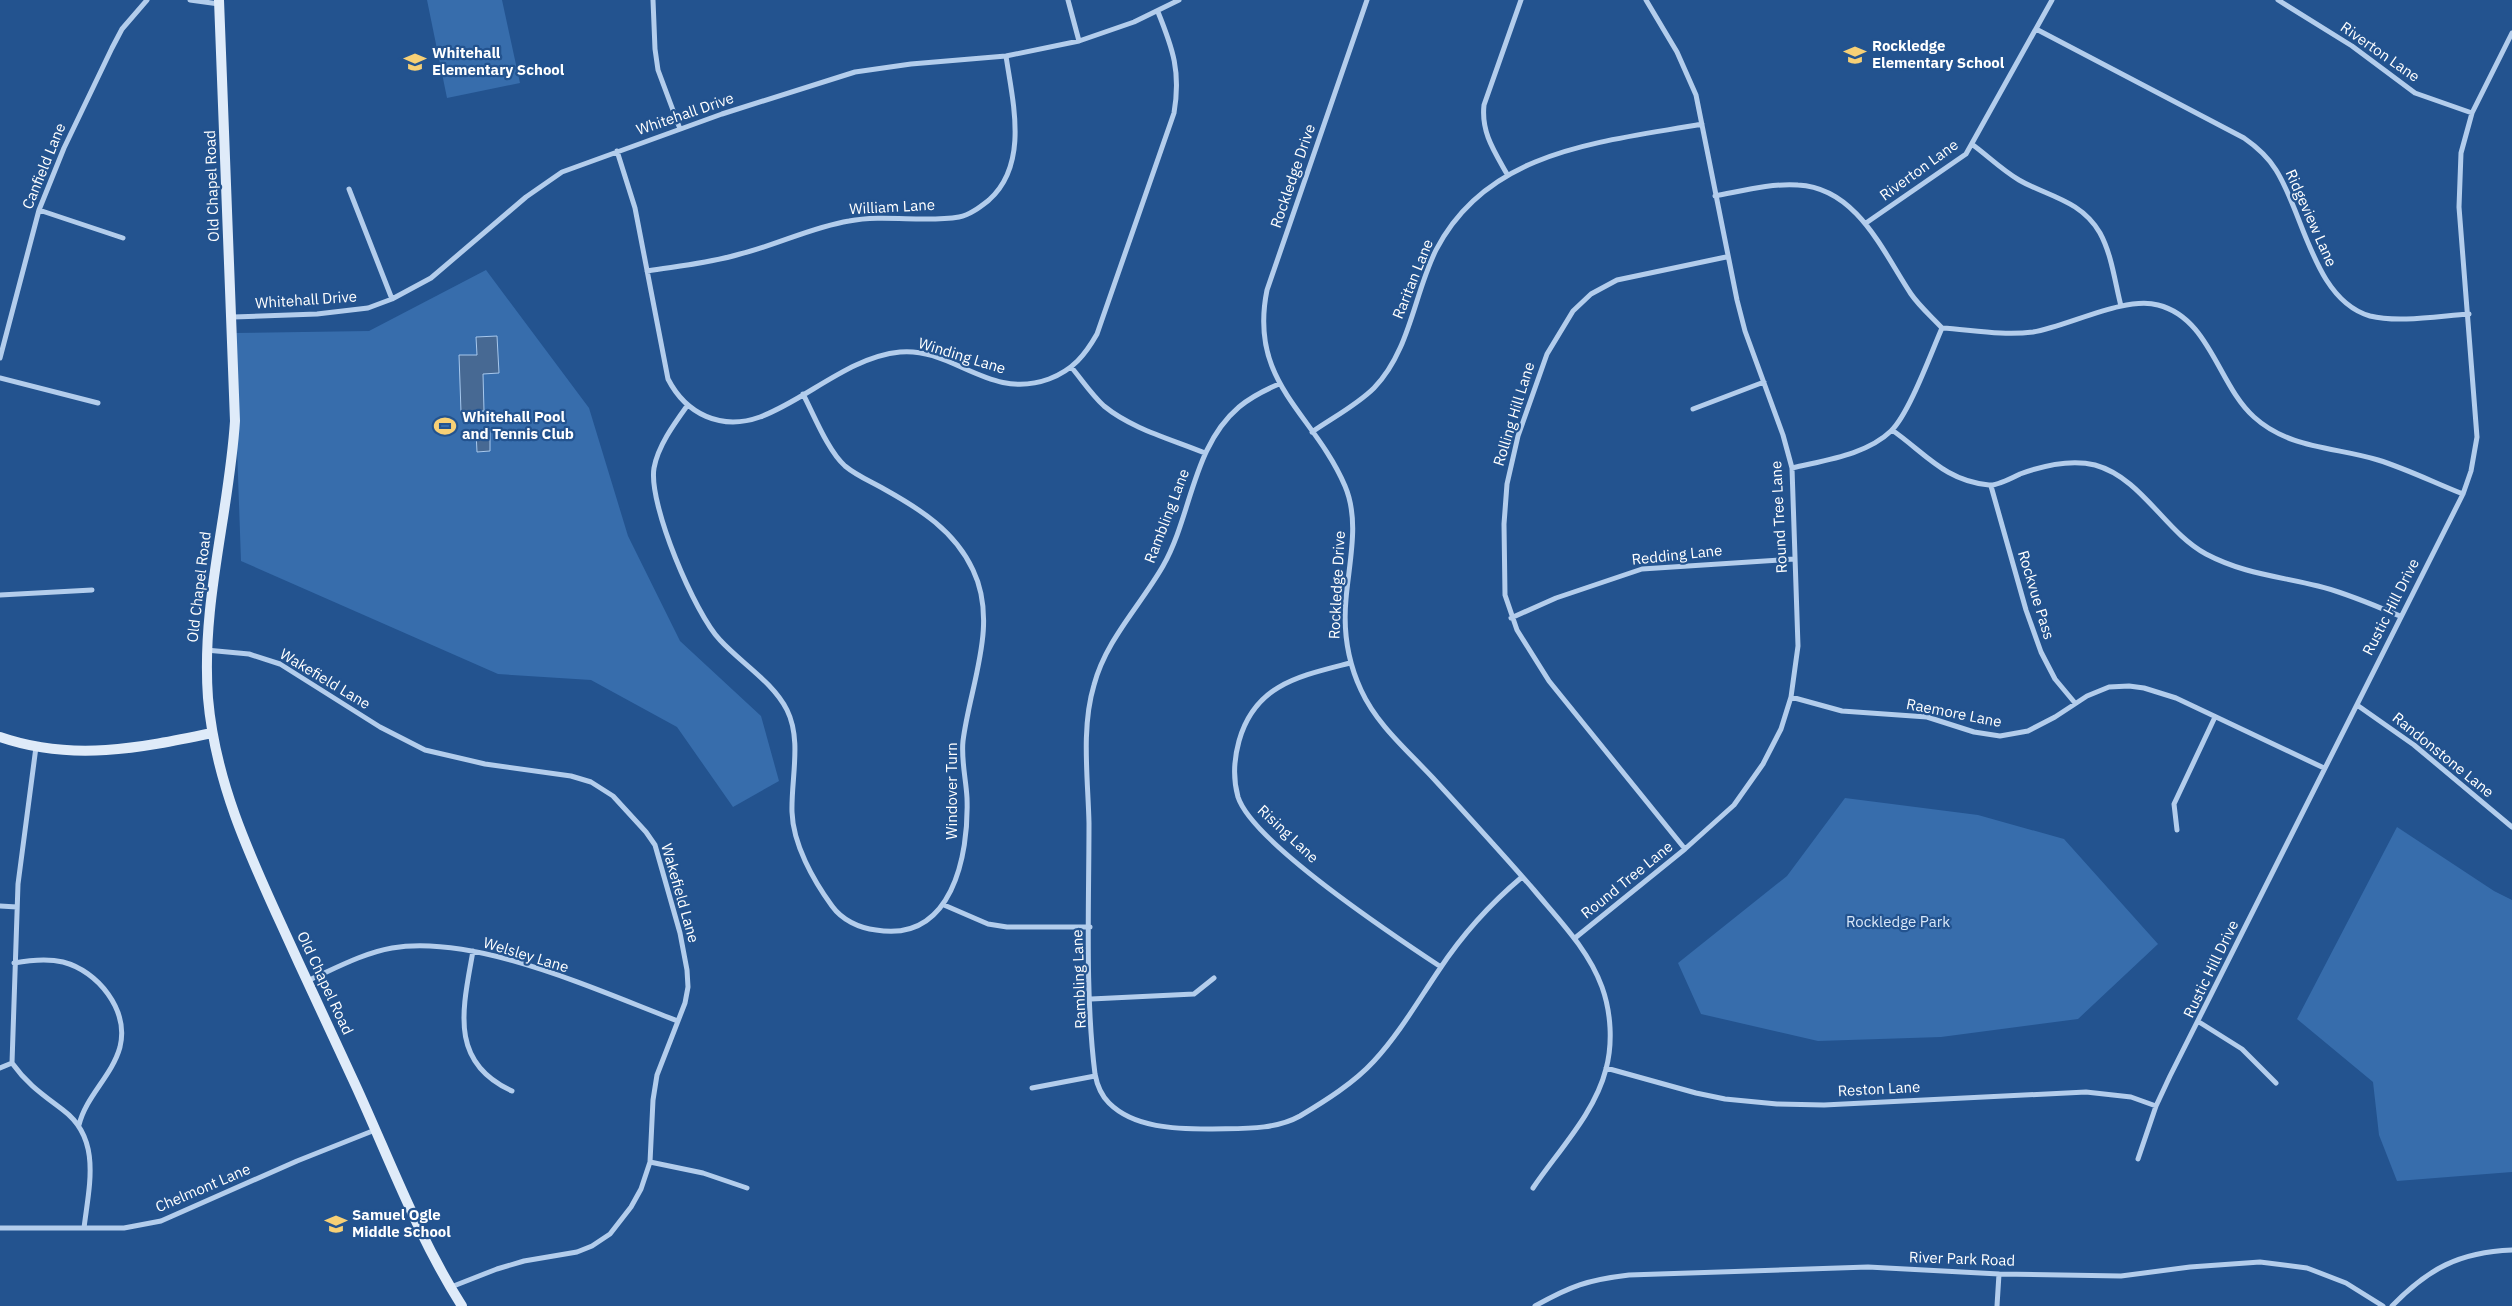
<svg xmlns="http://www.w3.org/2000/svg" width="2512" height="1306" viewBox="0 0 2512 1306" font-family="'IBM Plex Sans',sans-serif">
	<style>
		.green { fill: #376dac }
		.water { fill: #476993; stroke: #a7c8ed }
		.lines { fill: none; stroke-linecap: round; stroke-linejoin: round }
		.street { stroke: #b3cdec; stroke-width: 5 }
		.secondary { stroke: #dfebf9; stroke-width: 10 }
		.labels { text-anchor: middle; stroke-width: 4.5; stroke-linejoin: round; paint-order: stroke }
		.poi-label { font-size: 15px; font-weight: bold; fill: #fff; stroke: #23538f; text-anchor: start }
		.street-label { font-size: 15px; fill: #fff; stroke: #23538f }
		.park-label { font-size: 15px; fill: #d8e7f9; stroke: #23538f }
	</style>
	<rect width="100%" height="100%" fill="#23538f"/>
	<path class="green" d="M427,0H502L520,83L447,98Z
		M486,270L589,408L628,536L680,641L761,716L779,781L733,807L677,727L591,680L498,674L241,561L233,333L369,331Z
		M1845,798L1978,815L2064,839L2158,944L2078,1019L1941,1037L1818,1041L1701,1014L1678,963L1787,876Z
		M2397,827L2494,891L2512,900V1172L2397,1181L2379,1135L2373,1082L2297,1019Z"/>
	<path class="water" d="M497,336L499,373L483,374L484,411L461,412L459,355H477L476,337Z
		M490,430V451L477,452L476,432Z"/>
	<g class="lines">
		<path class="street" d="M190,0L219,4
			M653,0L655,49L658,70L680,129
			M1068,0L1079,41
			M1367,0L1267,290C1248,383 1314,413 1345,486C1360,521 1349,562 1346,599C1343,631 1347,660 1361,690C1377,725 1407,750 1433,778C1467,815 1501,852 1534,890C1559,920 1588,949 1602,987C1611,1012 1613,1043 1606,1069C1595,1113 1558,1151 1533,1188
			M2278,0L2352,46L2415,93L2472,113
			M2036,29L2244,138C2257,147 2268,157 2276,170C2304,214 2314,300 2370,316C2398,323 2439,316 2469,314
			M1973,145C1988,156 2002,170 2019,180C2047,196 2081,200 2100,233C2112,255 2115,283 2121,306
			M617,151L635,208L668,379C686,414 721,431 760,417C806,400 849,357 900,352C953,347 989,401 1049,379C1073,370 1085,355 1097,334L1174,113C1181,72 1173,49 1158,12
			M1507,174C1494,151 1481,132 1484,105L1521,0
			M349,189L392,299
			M1715,196C1742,191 1771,183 1798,185C1857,188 1883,252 1911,294C1920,307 1932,317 1942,328C1972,330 2003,336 2033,332C2069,326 2124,296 2158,305C2210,318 2218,385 2254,417C2289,449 2336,447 2378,460C2407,469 2435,483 2463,494
			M39,210L123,238
			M1866,223L1966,154L2052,0
			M647,271C678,266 710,263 740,254C777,245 812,227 849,221C885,214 923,223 959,217C970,215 980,207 989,200C1029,164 1013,103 1006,56
			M233,317L317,314L368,308L392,299L431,278L526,197L562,172L722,114L855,72L911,64L1006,56L1079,41L1134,22L1179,0
			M0,358L39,210L64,148L112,48L122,29L147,0
			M1072,368C1082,380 1092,395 1104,406C1132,429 1171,439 1205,453
			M0,378L98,403
			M1279,384C1265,390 1251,397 1239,407C1192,447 1192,515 1163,566C1140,606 1106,640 1094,685C1081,728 1088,779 1089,823C1089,904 1085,995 1095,1074C1097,1085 1102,1096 1109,1103C1134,1128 1176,1129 1209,1129C1239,1128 1273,1131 1300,1116C1325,1101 1354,1083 1374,1061C1399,1034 1418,1001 1439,970C1462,935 1490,904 1522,877
			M687,406C674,424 658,446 654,468C648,504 695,614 720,640C741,663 773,682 787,710C802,740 791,779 792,812C793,844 813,880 832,906C842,920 859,928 876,930C952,943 969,856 967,798C966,779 961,760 963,741C970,685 999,624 973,570C955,531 920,509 884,489C872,482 857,476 845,466C828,451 814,415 803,394
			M1693,409L1764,382
			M1892,430C1925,453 1945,481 1989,485C1997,486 2012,478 2020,474C2042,466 2071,459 2095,465C2142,478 2165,532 2206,554C2244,574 2278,576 2318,586C2347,593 2373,605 2400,616
			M1312,432C1332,418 1357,405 1374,388C1410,351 1414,294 1436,250C1488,149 1602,142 1702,124
			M1792,468C1825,460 1866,455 1891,431C1909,414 1931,353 1942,328
			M1991,486L2026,610L2041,652L2055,679L2075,703
			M0,595L92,590
			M1511,618L1556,598L1642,569L1795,559
			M206,650L249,654L280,664L380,727L425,750L485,764L571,776L591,782L613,796L646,832L655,845L680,933L687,970L688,987L685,1003L657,1075L653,1100L650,1162L641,1189L631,1207L610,1234L592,1246L577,1252L524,1261L497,1269L451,1287
			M1350,663C1300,676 1255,684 1239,741C1234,759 1233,779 1238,797C1253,843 1397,938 1441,967
			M1791,697L1842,711L1927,717L1974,732L2000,736L2028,731L2055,717L2087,696L2109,687L2129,686L2144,688L2176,698L2324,768
			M2357,705L2414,745L2512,827
			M36,747L18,884L12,1063C27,1084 42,1094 63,1110C102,1139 89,1186 84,1228
			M2177,830L2174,804L2215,717
			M1685,849L1549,681L1517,630L1505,595L1504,524L1507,484L1518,436L1547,354L1573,311L1591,294L1617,280L1726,257
			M944,905L988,924L1007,927H1090
			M0,906L17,907
			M1575,938L1685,849L1734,805L1763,764L1781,729L1791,697L1798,646L1792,468L1783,435L1745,331L1737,300L1696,95L1677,52L1646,0
			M473,951C463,1008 448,1062 512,1091
			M14,963C30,960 47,958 63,962C98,971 129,1010 120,1047C112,1076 86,1096 79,1125
			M307,981C334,969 363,953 392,948C477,934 598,991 678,1021
			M1091,999L1194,994L1214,978
			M2199,1022L2242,1049L2276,1083
			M0,1068L12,1063
			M1606,1068L1696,1093L1725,1099L1777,1104L1824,1105L2086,1092L2131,1097L2156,1106
			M1032,1088L1095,1076
			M2138,1159L2156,1106L2170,1076L2463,494L2471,471L2477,437L2459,207L2461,153L2472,113L2512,33
			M650,1162L703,1173L747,1188
			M0,1228H124L161,1221L297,1161L375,1130
			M1535,1306C1571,1286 1587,1280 1629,1275L1868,1267L1999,1274L2121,1276L2190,1267L2260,1262L2307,1268L2346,1283L2383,1306
			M1997,1306L1999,1274
			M2392,1306C2428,1269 2459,1252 2512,1250"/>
		<path class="secondary" d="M219,0L235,421C229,514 201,603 208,698C215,780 248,852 282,926C306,979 331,1032 355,1084C389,1158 418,1237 462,1306
			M0,737C72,762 140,748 212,733"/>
	</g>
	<defs>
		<g id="school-bare" transform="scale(1.725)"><path d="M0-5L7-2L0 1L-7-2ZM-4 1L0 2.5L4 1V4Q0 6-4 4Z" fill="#f7d076" stroke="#23538f" stroke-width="2.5" paint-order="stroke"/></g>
		<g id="stadium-bare" transform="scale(1.725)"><path d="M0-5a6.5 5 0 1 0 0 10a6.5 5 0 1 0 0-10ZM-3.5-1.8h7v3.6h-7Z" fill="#f7d076" stroke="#23538f" stroke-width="2.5" paint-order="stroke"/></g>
	</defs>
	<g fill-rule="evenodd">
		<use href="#school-bare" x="1855" y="55"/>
		<use href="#school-bare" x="415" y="62"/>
		<use href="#stadium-bare" x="445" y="426"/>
		<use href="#school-bare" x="336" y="1224"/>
	</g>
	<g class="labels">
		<g class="poi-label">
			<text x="1872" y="51">Rockledge<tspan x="1872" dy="17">Elementary School</tspan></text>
			<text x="432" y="58">Whitehall<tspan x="432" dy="17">Elementary School</tspan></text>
			<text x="462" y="422">Whitehall Pool<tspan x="462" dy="17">and Tennis Club</tspan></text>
			<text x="352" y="1220">Samuel Ogle<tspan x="352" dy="17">Middle School</tspan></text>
		</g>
		<g class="street-label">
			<text transform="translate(2380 52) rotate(35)" y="5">Riverton Lane</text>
			<text transform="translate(685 114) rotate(-19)" y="5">Whitehall Drive</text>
			<text transform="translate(44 166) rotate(-68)" y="5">Canfield Lane</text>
			<text transform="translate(1919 170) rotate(-36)" y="5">Riverton Lane</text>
			<text transform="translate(1293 176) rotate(-71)" y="5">Rockledge Drive</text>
			<text transform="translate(212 186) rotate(-92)" y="5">Old Chapel Road</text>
			<text transform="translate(892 207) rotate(-3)" y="5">William Lane</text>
			<text transform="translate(2311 218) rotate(66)" y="5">Ridgeview Lane</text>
			<text transform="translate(1413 279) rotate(-68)" y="5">Raritan Lane</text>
			<text transform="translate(306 300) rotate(-4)" y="5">Whitehall Drive</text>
			<text transform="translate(962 356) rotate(17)" y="5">Winding Lane</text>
			<text transform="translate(1514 414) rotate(-73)" y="5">Rolling Hill Lane</text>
			<text transform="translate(1167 516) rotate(-69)" y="5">Rambling Lane</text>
			<text transform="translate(1779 517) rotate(-93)" y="5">Round Tree Lane</text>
			<text transform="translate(1677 555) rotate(-6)" y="5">Redding Lane</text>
			<text transform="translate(1337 585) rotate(-87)" y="5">Rockledge Drive</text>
			<text transform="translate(199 587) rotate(-83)" y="5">Old Chapel Road</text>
			<text transform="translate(2036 595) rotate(73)" y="5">Rockvue Pass</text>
			<text transform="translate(2391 607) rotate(-63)" y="5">Rustic Hill Drive</text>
			<text transform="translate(325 679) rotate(31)" y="5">Wakefield Lane</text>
			<text transform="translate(1954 713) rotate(11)" y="5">Raemore Lane</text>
			<text transform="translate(2443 755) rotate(39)" y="5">Randonstone Lane</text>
			<text transform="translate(952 791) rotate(-90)" y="5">Windover Turn</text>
			<text transform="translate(1288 834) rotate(43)" y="5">Rising Lane</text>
			<text transform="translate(1627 880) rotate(-39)" y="5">Round Tree Lane</text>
			<text transform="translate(680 893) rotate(74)" y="5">Wakefield Lane</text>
			<text transform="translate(526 955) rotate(17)" y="5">Welsley Lane</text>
			<text transform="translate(2211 969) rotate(-64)" y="5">Rustic Hill Drive</text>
			<text transform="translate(1079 979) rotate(-92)" y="5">Rambling Lane</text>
			<text transform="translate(325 983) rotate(65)" y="5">Old Chapel Road</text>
			<text transform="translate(1879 1089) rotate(-3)" y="5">Reston Lane</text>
			<text transform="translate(203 1188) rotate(-23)" y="5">Chelmont Lane</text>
			<text transform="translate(1962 1259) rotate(2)" y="5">River Park Road</text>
		</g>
		<g class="park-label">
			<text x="1898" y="927">Rockledge Park</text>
		</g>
	</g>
</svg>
